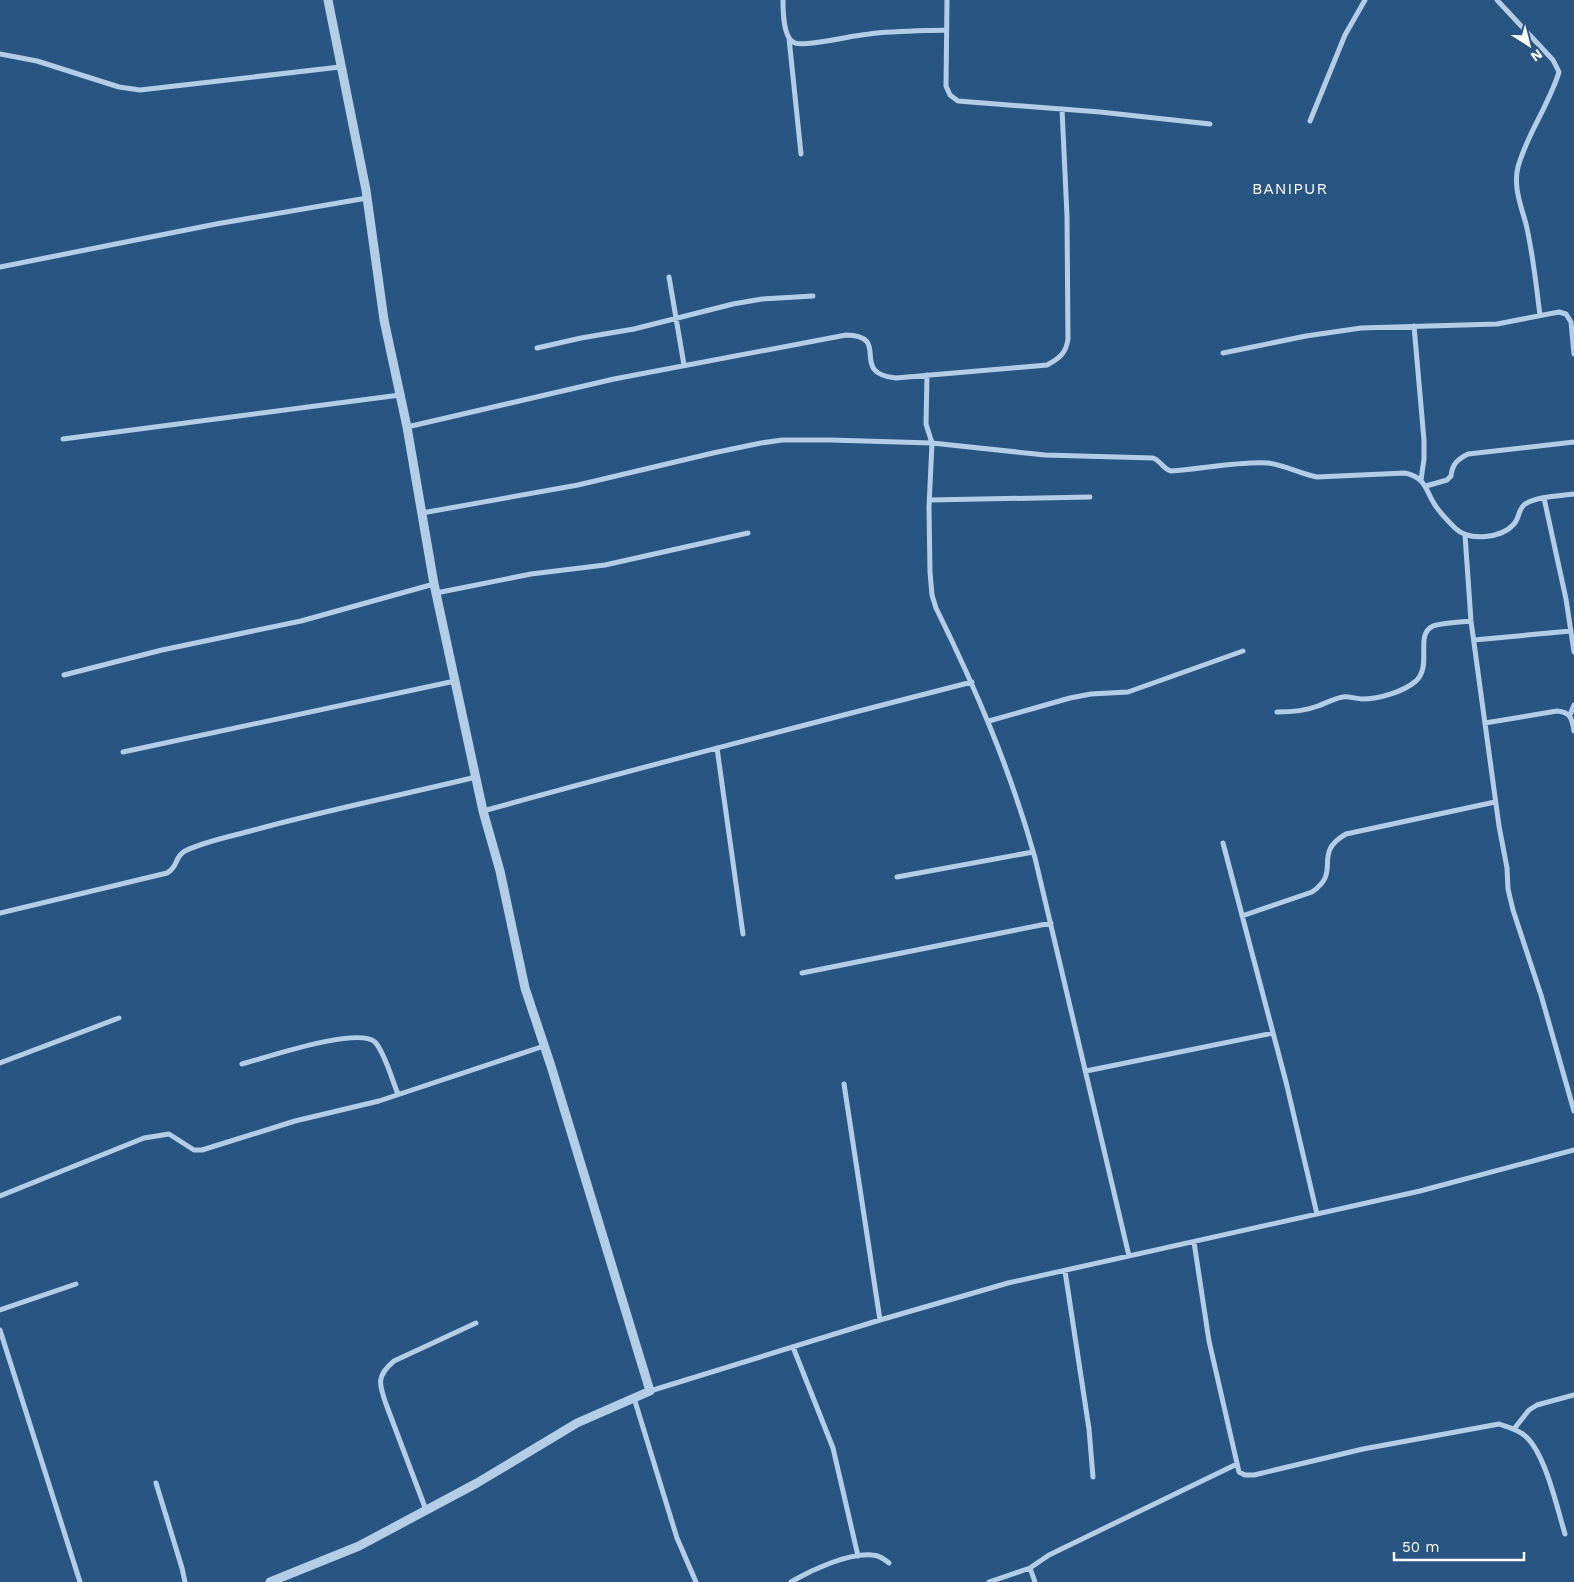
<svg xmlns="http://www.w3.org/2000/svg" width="1574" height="1582" viewBox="0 0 1574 1582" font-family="'Work Sans',sans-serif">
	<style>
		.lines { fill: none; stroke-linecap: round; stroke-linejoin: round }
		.minor { stroke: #b3cde6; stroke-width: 5 }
		.tertiary { stroke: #b3cde6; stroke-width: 9 }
		.labels { text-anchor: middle; stroke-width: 4; stroke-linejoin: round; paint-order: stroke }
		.quarter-label { font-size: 16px; letter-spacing: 1px; fill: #fff; stroke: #295583 }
	</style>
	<rect width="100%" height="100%" fill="#295583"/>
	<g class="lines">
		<path class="minor" d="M783,0C783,11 783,39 795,43C806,47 854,35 869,34C894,31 920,31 946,30
			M947,0L946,86L950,95L958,101L1100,112L1210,124
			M1497,0L1553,60L1559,72C1549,105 1527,134 1518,167C1513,186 1521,206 1526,224C1533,253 1536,285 1540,315
			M789,38L801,154
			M0,54L37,61L119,87L140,90L340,67
			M1310,121L1345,35L1365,0
			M0,267L216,224L367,198
			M669,277L684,365
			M1414,326L1424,440V459L1421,480
			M537,348L581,338L634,329L733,304L762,299L813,296
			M1223,353L1306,336L1361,328L1497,324L1559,312L1566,314L1571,322L1574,354
			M927,375L926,424L932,443L929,507L930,572L932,595L936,608C977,691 1010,769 1035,858L1129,1256
			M407,427L614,379L846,335C893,336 847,373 896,378L1047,365C1060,358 1066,353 1068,339L1067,216L1062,109
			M63,439L400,395
			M1426,486L1447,480L1451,476C1452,464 1458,459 1468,454L1574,442
			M1544,498L1566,599L1574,652
			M930,500L1090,497
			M422,513L578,485L713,453L761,443L782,440H830L932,443L1045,455L1153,458C1161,461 1163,469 1171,471C1201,469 1240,461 1268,463C1285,465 1300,474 1317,477L1405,473C1427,478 1425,490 1435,505C1440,513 1448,521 1455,528C1469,542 1502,538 1514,524C1520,517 1518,509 1525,504C1538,496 1559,496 1574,494
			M1465,535L1471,621L1499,826L1507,868L1508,889L1513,910L1541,995L1574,1111
			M436,593L531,574L605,565L748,533
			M1474,640L1571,631
			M64,675L162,650L301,621L434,584
			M1277,712C1291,712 1305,711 1318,706C1326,703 1335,698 1343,697C1349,696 1356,699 1362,699C1379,699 1403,692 1416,681C1433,665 1414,635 1433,626C1441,623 1462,622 1471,621
			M1570,715L1574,705
			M989,721L1070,698L1091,694L1128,692L1243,651
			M1485,723L1557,711C1571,712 1572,719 1574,731
			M717,748L743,934
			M123,752L455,681
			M483,811C645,766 808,724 972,682
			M1223,843L1286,1082L1317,1214
			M897,877L1033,852
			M0,913L167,873C179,866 174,857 185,851C205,841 233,836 254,830C327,810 402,795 476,777
			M1242,916L1312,892C1343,871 1311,854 1346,834L1495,802
			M802,973L1051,923
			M0,1063L119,1018
			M242,1064C265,1058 358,1026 375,1042C385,1053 392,1080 398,1094
			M1086,1071L1273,1033
			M844,1084L880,1320
			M0,1196L144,1138L169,1134L194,1150H202L295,1121L379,1101L544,1046
			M1194,1242L1209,1341L1239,1472L1245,1475H1254L1363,1449L1499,1424C1508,1427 1517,1429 1524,1435C1545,1451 1557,1508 1565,1534
			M1065,1271L1089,1429L1093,1477
			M0,1310L76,1284
			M0,1330L80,1582
			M793,1347L833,1448L858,1556
			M650,1391L880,1320L1008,1283L1420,1191L1574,1150
			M634,1398L677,1538L696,1582
			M1514,1429L1529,1410L1537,1405L1574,1395
			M156,1483L182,1568L185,1582
			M426,1510L386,1404C379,1384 376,1376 394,1361L476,1323
			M1030,1568L1035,1582
			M791,1582C811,1570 848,1553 872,1555C879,1555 884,1559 889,1563
			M989,1582L1030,1568L1049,1555L1237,1464"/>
		<path class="tertiary" d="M270,1582L359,1546L477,1483L577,1423L650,1391L551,1066L525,988L500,871L483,811L434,584L407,427L384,320L366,190L328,0"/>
	</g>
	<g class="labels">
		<g class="quarter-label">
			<text x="1290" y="194">BANIPUR</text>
		</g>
	</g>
	<g transform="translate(1529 45) rotate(144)" stroke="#295583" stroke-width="4" paint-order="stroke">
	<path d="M0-4L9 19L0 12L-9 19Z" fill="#ffffff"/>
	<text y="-8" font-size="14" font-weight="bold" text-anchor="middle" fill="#ffffff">N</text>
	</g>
	<path d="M1394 1552v8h130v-8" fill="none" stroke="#ffffff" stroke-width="2.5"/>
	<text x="1402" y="1552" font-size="15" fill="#ffffff" stroke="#295583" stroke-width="4" paint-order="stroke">50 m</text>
</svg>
